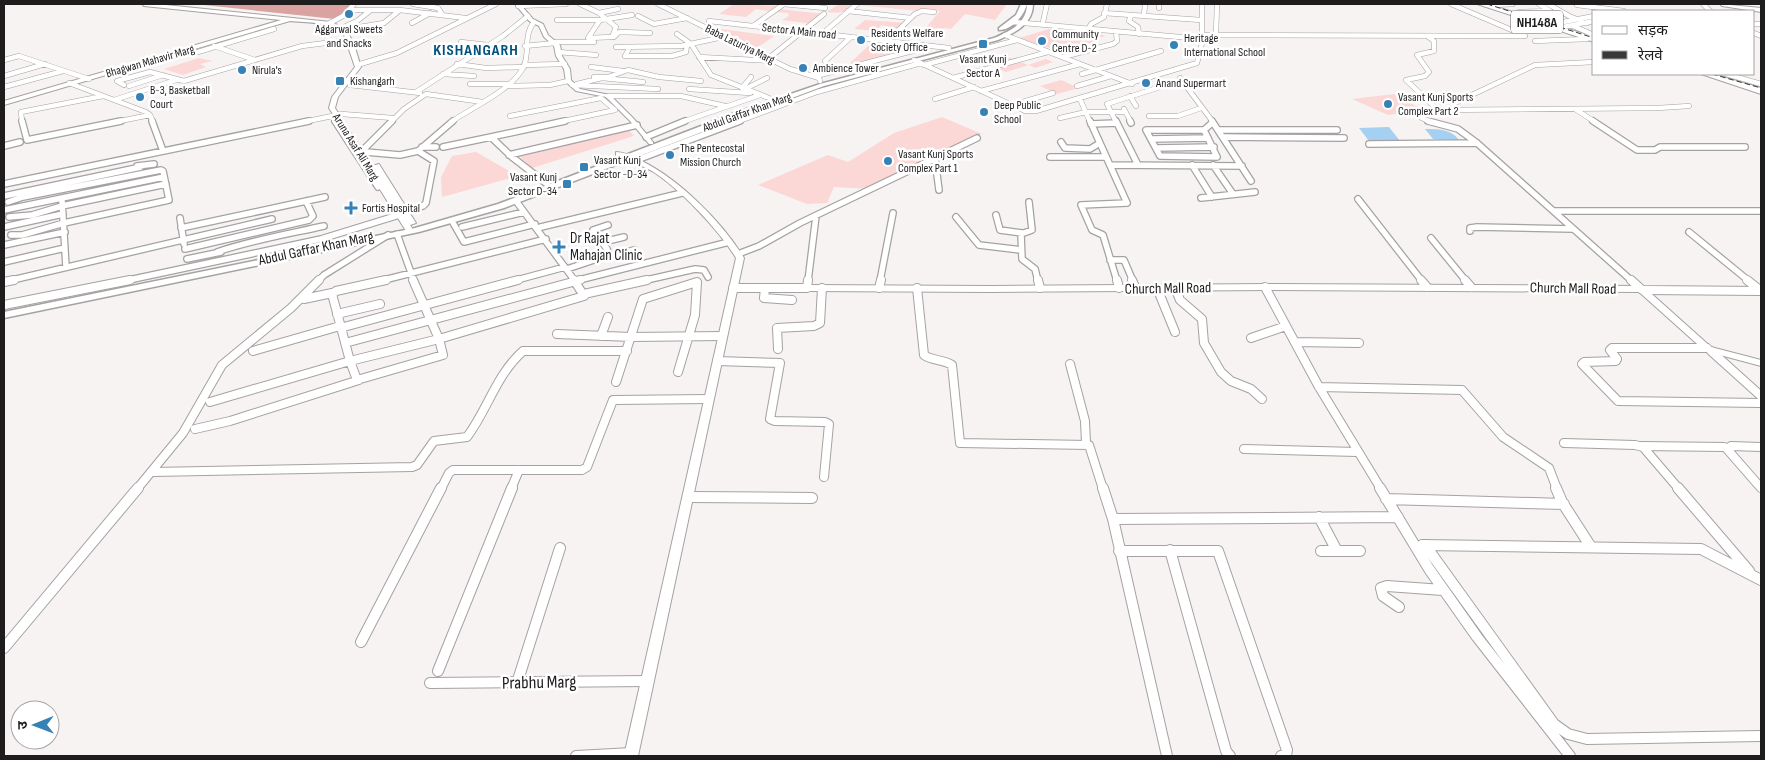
<svg xmlns="http://www.w3.org/2000/svg" width="1765" height="760" viewBox="0 0 1765 760" font-family="'Sofia Sans Condensed','Noto Sans Devanagari',sans-serif">
	<style>
		.green { fill: #fbd7d6 }
		.forest { fill: #daa3a1 }
		.water { fill: #a5d0f1 }
		.lines { fill: none; stroke-linecap: round; stroke-linejoin: round }
		.street-far3-casing { stroke: #a5a2a1; stroke-width: 5.5 }
		.street-far2-casing { stroke: #a5a2a1; stroke-width: 8 }
		.street-far1-casing { stroke: #a5a2a1; stroke-width: 10 }
		.street-casing { stroke: #a5a2a1; stroke-width: 12 }
		.secondary-casing { stroke: #a5a2a1; stroke-width: 2 }
		.primary-casing { stroke: #a5a2a1; stroke-width: 3 }
		.highway-casing { stroke: #a5a2a1; stroke-width: 2 }
		.street-far3 { stroke: #fff; stroke-width: 4.5 }
		.street-far2 { stroke: #fff; stroke-width: 5.5 }
		.street-far1 { stroke: #fff; stroke-width: 8 }
		.street { stroke: #fff; stroke-width: 10 }
		.secondary { fill: #fff; fill-rule: evenodd }
		.primary { fill: #fff; fill-rule: evenodd }
		.highway { fill: #fff; fill-rule: evenodd }
		.rail { stroke: #3a3838; stroke-width: 1; stroke-dasharray: 5.5 3; stroke-linecap: butt }
		.poi-dot { fill: #3681b5; stroke: #fff; stroke-width: 2 }
		.labels { text-anchor: middle; stroke-width: 5; stroke-linejoin: round; paint-order: stroke }
		.far-poi-label { font-size: 12px; fill: #1e1c1c; stroke: #fff; text-anchor: start }
		.far-street-label { font-size: 12px; fill: #1e1c1c; stroke: #fff }
		.shield { fill: #fff; stroke: #626060; stroke-width: 1 }
		.shield-label { font-size: 14px; font-weight: bold; fill: #1e1c1c }
		.poi-label { font-size: 15px; fill: #1e1c1c; stroke: #fff; text-anchor: start }
		.street-label { font-size: 15px; fill: #1e1c1c; stroke: #fff }
		.far-district-label { font-size: 16px; font-weight: bold; letter-spacing: 1px; fill: #00527e; stroke: #fff }
		.near-street-label { font-size: 18px; fill: #1e1c1c; stroke: #fff }
	</style>
	<rect width="100%" height="100%" fill="#f7f3f3"/>
	<path class="green" d="M734,4L780,6L773,12L756,9L746,17L719,14Z
		M839,4H1007L995,20L965,14L951,29L944,28L934,38L919,36L940,11L922,9L919,11L858,5C848,12 839,14 827,12Z
		M778,9L825,14L813,24L782,20L789,16L788,13L775,12Z
		M865,20L907,23L901,30L882,25L875,31L854,29Z
		M721,29L774,36L757,48L717,32Z
		M1049,29L1099,34L1106,36L1094,39L1097,41L1072,48L1066,46L1053,49L1019,38Z
		M916,45L933,46L859,66L848,65L868,46L911,50Z
		M1005,56L1028,65L1046,59L1053,62L1035,68L1029,65L1006,72L982,62Z
		M199,58L213,61L200,64L206,67L183,75L164,69Z
		M1061,80L1079,88L1057,94L1040,86Z
		M1394,94L1423,110L1388,115L1352,99Z
		M942,117L982,134L872,189L834,187L827,203L807,204L758,185L828,155L848,162L894,133Z
		M628,129L634,136L532,168L520,157Z
		M476,152L518,176L442,197L441,177L452,156Z"/>
	<path class="forest" d="M194,4H351V6L335,19Z"/>
	<path class="water" d="M1389,127L1400,141H1369L1359,128Z
		M1425,129C1439,129 1451,129 1459,140L1433,139Z"/>
	<g class="lines">
		<g class="street-far3-casing">
			<path id="street-far3" d="M413,4L438,8L442,14
				M580,4L599,13L616,27L612,37L588,38L600,20
				M658,4L790,69L819,78L820,81
				M783,4L825,8
				M1159,4V8
				M1451,4L1521,34
				M1548,4L1569,16L1587,23
				M1703,4L1710,11
				M1494,5L1513,4
				M1577,5L1624,11
				M518,6L566,4
				M349,10H400L465,18
				M848,11L911,18
				M1519,12L1550,11L1539,4
				M599,13L618,9
				M1104,13L1201,20
				M1131,15L1129,21L1138,27L1139,34
				M638,16L654,24L687,18
				M1144,16L1145,4
				M557,20H600L632,15
				M709,21L949,48
				M1012,22L1202,39
				M1043,22L1047,4
				M412,23L430,13
				M328,24L343,16L354,4
				M1553,24L1594,16
				M1754,24H1761
				M346,26L357,21L371,10
				M753,26L784,4
				M1573,26L1594,35
				M1563,27L1594,21
				M347,29L384,23L400,10
				M1088,30L1091,24L1104,17L1107,4
				M1754,33L1761,36
				M677,34L691,44L711,75L769,98
				M822,34L857,4
				M1216,34L1217,4
				M1005,35L1132,84
				M1202,35L1525,36
				M1427,36L1434,41V51L1417,55L1429,72L1425,76L1406,80L1438,110
				M614,37L619,32L650,33
				M887,41L915,14L922,11L934,12
				M1535,41L1587,39
				M461,42L488,45
				M555,42H594
				M214,46L255,60
				M525,46L555,43
				M616,47L681,46L723,37
				M630,47L625,56H672L686,52L687,45
				M198,52L274,29
				M558,52L596,55
				M699,57L774,61
				M1063,57L1113,44L1117,41L1116,32
				M769,58L824,14
				M4,60L19,56L89,79
				M914,60L1025,111H1036L1197,63L1202,43V4
				M825,61L851,37
				M457,64L486,68L524,67
				M357,65L397,53L496,4
				M524,65L565,64
				M924,65L1017,40
				M591,67L623,71
				M443,74L474,76
				M1082,74L1161,51
				M1726,74L1761,84
				M4,76L45,64
				M816,76L928,47
				M594,77H608L628,70L659,77L701,81
				M953,78L1048,52
				M1180,78L1213,122
				M69,83L146,112L150,115L153,122
				M470,84H509
				M577,84L602,78L643,82
				M124,85L117,81L150,72L184,81L302,46L349,40
				M350,85L420,93
				M572,85L658,89
				M129,86L163,75
				M507,86L550,85L568,81
				M1077,86L1111,76
				M4,87L63,71
				M742,88L751,77
				M689,89L750,93
				M745,89L767,78
				M981,91L1080,64
				M416,92L503,36L528,16
				M608,96H681L725,106
				M1130,96L1136,106
				M935,99L974,87
				M1080,99L1090,122
				M114,100L176,80
				M1012,105L1053,93
				M1124,109L1131,122
				M1575,109L1595,122
				M1451,110L1455,103L1535,65L1594,62
				M332,116L336,122
				M510,116L601,98L615,110
				M1149,116H1178L1201,108
				M1060,118L1086,112H1125
				M22,122L21,112L103,96
				M115,122L150,115
				M303,122L342,114L393,118
				M391,122L404,109L426,94L483,102
				M451,122C471,108 514,89 524,66C530,51 523,36 534,22
				M559,122L615,110
				M682,122L760,95
				M737,122L817,92L921,63
				M1116,122L1107,104L1182,80
				M1430,122L1416,115L1423,111L1438,110L1658,108L1689,106"/>
		</g>
		<g class="street-far2-casing">
			<path id="street-far2" d="M22,121L27,140L121,121
				M152,121L163,151
				M335,121L378,187
				M1090,121L1127,203L1081,205L1092,230L1103,235L1117,281
				M1116,121L1138,165
				M1130,121L1131,123
				M1212,121L1251,181
				M1428,121L1458,129L1477,143L1632,281
				M1593,121L1637,150H1655L1660,147H1745
				M1091,124L1116,123
				M1146,130H1204L1217,157L1160,156Z
				M1204,130L1212,123
				M1218,130H1337
				M646,137L685,121
				M1224,137L1344,138
				M1151,139L1208,138
				M1061,142L1065,148L1090,149L1100,143
				M1369,144L1477,143
				M4,146L20,142
				M422,147H436
				M443,147L491,137
				M1156,148L1214,147
				M364,149L392,121
				M366,152L400,155L418,151
				M509,155L637,125
				M1050,157H1106
				M935,159L939,190
				M634,161L740,121
				M1110,165L1242,166
				M1192,165L1212,197
				M1213,165L1233,194
				M137,166L154,164
				M4,184L309,121
				M547,184L512,157L491,137L565,121
				M4,196L141,167
				M1201,198L1255,192
				M1358,199L1422,281
				M62,201L66,267
				M516,201L575,281
				M8,202L23,197L161,170L163,171L169,200L64,223L22,235H11
				M1029,202L1032,230L1021,234L1022,259L1035,269L1038,281
				M4,210L164,177
				M1555,211H1761
				M405,212L423,206L426,203L434,161L418,151L453,121
				M996,215L1000,230L1022,233
				M9,217L32,215L62,206L166,184
				M956,217L979,245L1021,250
				M180,218L184,244
				M452,221L464,242L535,224
				M4,227L63,214
				M462,227L524,212
				M181,228L325,197
				M537,228L682,193
				M1470,231V228L1477,227L1573,229
				M1689,232L1749,281
				M397,234L414,281
				M1431,238L1466,281
				M603,242L624,237
				M4,245L65,232
				M185,249L309,220L313,216L306,201
				M217,252C252,240 288,234 324,226
				M738,254L759,246L800,223L977,138
				M607,257L634,250
				M187,259L221,252
				M1110,260H1124L1133,281
				M4,262L65,248
				M567,269L609,255L607,249L593,230L608,225
				M8,281L272,219
				M124,281L321,239L399,215
				M318,281L324,275L388,235
				M380,281L546,239
				M513,281L565,267
				M575,281L729,242
				M642,281L695,269L704,270L708,277
				M808,281L816,216
				M880,281L893,213"/>
		</g>
		<g class="street-far1-casing">
			<path id="street-far1" d="M413,280L439,339L584,296L574,280
				M1038,280L1040,288
				M1117,280L1119,288
				M1132,280L1136,289
				M1421,280L1427,287
				M1465,280L1471,287
				M1631,280L1641,289
				M1747,280L1761,291
				M4,282L14,280
				M1265,287L1319,387L1381,489
				M733,288H807L808,280
				M765,288L764,298L792,300
				M879,288L881,280
				M917,288L924,355C932,361 943,359 952,365L960,443L1089,445L1103,489
				M1157,288L1175,332
				M1175,288L1180,300L1202,319L1204,343L1221,372L1231,381L1251,389L1262,399
				M1644,290L1761,291
				M584,294L647,280
				M304,299L332,293
				M4,305L130,280
				M337,314L380,304
				M340,328L518,280
				M557,334L631,337L723,336
				M601,336L608,317
				M1251,338L1286,326
				M439,339L443,355L357,380L350,361Z
				M1295,342L1359,343
				M345,343L580,280
				M1707,348H1612L1610,350L1617,359L1616,361L1584,362L1582,364L1618,401L1761,403
				M778,349L777,328L814,326L820,323L822,288
				M253,351L340,326
				M1711,351L1761,396
				M350,361L332,294L336,291L386,280
				M717,361L780,363L770,419L775,421L825,422L829,424L824,477
				M1070,364L1085,421L1086,443
				M616,382L643,299L697,282L695,315L678,372
				M1319,387L1462,390L1503,437L1549,468L1557,489
				M210,402L350,361
				M195,429L230,421L359,380
				M1564,443L1635,445L1643,447L1679,489
				M1641,446L1724,447
				M1761,447L1731,446L1727,449L1761,488
				M1244,449L1357,452
				M153,472L412,467L417,465L434,441L467,437C488,409 496,375 523,351H627
				M137,489L183,433L222,365L291,308L319,280
				M441,489L449,473L453,470H582L587,467L613,400L709,399
				M511,489L519,470"/>
		</g>
		<g class="street-casing">
			<path id="street" d="M1103,488L1113,519L1167,756
				M1380,488L1429,569L1477,637L1570,756
				M1556,488L1562,502L1591,547
				M1678,488L1749,571
				M688,497L812,498
				M1386,499L1564,504
				M1319,517L1337,551
				M1113,519L1398,517
				M1422,545L1701,549L1761,580
				M1425,545L1554,724L1568,734L1587,739L1761,736
				M1170,550L1226,751L1230,756
				M1119,551H1218L1287,750L1286,755L1281,756
				M1321,551H1360
				M1399,607L1383,596L1381,588L1387,586L1443,590
				M361,642L441,488
				M4,648L138,488
				M438,671L512,488
				M430,683L648,681
				M517,683L560,548
				M576,756L632,753"/>
		</g>
		<g class="secondary-casing">
			<path id="secondary" d="M142,4H156L331,22C354,31 354,46 361,67L338,97L335,108L372,166L379,164L416,223L410,225L414,231L413,233H407L406,231L329,108L332,97L355,67L344,35C333,21 307,23 290,21L4,105V101L281,20L144,6Z
				M515,4H520L533,19L543,24L548,35L560,45L562,56L570,69L571,80L580,89L610,95L634,119L653,142V144H649L630,121L606,97L576,91L566,82L564,69L556,56L554,46L544,37L539,26L529,21Z
				M1720,4L1761,8V12L1722,6Z
				M616,152C623,152 629,155 635,158C674,174 722,221 744,258L638,756H624L736,258C720,231 679,188 652,171C641,165 628,160 616,156Z
				M1274,284L1641,286L1644,287L1711,347L1761,360V366L1705,351L1639,292L1274,290L991,292L807,291L803,288L807,285L991,286Z"/>
		</g>
		<g class="primary-casing">
			<path id="primary" d="M1021,4H1027C1024,16 1012,30 999,30V28L1016,15Z
				M1027,4H1033C1033,24 1015,33 998,40L824,86L741,117L504,208L419,232L4,318V312L415,228L498,204L735,113L820,84L994,38C1010,31 1027,23 1027,4Z"/>
		</g>
		<g class="highway-casing">
			<path id="highway" d="M1477,4H1487L1594,37V42Z
				M1701,74H1713L1761,88V94Z"/>
		</g>
		<use href="#street-far3" class="street-far3"/>
		<use href="#street-far2" class="street-far2"/>
		<use href="#street-far1" class="street-far1"/>
		<use href="#street" class="street"/>
		<use href="#secondary" class="secondary"/>
		<use href="#primary" class="primary"/>
		<use href="#highway" class="highway"/>
		<path class="rail" d="M1487,4L1594,38
			M1712,74L1761,88"/>
	</g>
	<g class="poi-dot">
		<circle cx="349" cy="14" r="5"/>
		<circle cx="861" cy="40" r="5"/>
		<circle cx="1042" cy="41" r="5"/>
		<rect x="978" y="39" width="10" height="10" rx="2.5"/>
		<circle cx="1174" cy="45" r="5"/>
		<circle cx="803" cy="68" r="5"/>
		<circle cx="242" cy="70" r="5"/>
		<rect x="335" y="76" width="10" height="10" rx="2.5"/>
		<circle cx="1146" cy="83" r="5"/>
		<circle cx="140" cy="97" r="5"/>
		<circle cx="1388" cy="104" r="5"/>
		<circle cx="984" cy="112" r="5"/>
		<circle cx="670" cy="155" r="5"/>
		<circle cx="888" cy="161" r="5"/>
		<rect x="579" y="162" width="10" height="10" rx="2.5"/>
		<rect x="562" y="179" width="10" height="10" rx="2.5"/>
		<path d="M348.5 200.5h5v5h5v5h-5v5h-5v-5h-5v-5h5z"/>
		<path d="M556.5 239.5h5v5h5v5h-5v5h-5v-5h-5v-5h5z"/>
	</g>
	<g class="labels">
		<g class="far-poi-label">
			<text x="349" y="33" text-anchor="middle">Aggarwal Sweets<tspan x="349" dy="14">and Snacks</tspan></text>
			<text x="871" y="37">Residents Welfare<tspan x="871" dy="14">Society Office</tspan></text>
			<text x="1052" y="38">Community<tspan x="1052" dy="14">Centre D-2</tspan></text>
			<text x="1184" y="42">Heritage<tspan x="1184" dy="14">International School</tspan></text>
			<text x="983" y="63" text-anchor="middle">Vasant Kunj<tspan x="983" dy="14">Sector A</tspan></text>
			<text x="813" y="72">Ambience Tower</text>
			<text x="252" y="74">Nirula's</text>
			<text x="350" y="85">Kishangarh</text>
			<text x="1156" y="87">Anand Supermart</text>
			<text x="150" y="94">B-3, Basketball<tspan x="150" dy="14">Court</tspan></text>
			<text x="1398" y="101">Vasant Kunj Sports<tspan x="1398" dy="14">Complex Part 2</tspan></text>
			<text x="994" y="109">Deep Public<tspan x="994" dy="14">School</tspan></text>
			<text x="680" y="152">The Pentecostal<tspan x="680" dy="14">Mission Church</tspan></text>
			<text x="898" y="158">Vasant Kunj Sports<tspan x="898" dy="14">Complex Part 1</tspan></text>
			<text x="594" y="164">Vasant Kunj<tspan x="594" dy="14">Sector -D-34</tspan></text>
			<text x="557" y="181" text-anchor="end">Vasant Kunj<tspan x="557" dy="14">Sector D-34</tspan></text>
			<text x="362" y="212">Fortis Hospital</text>
		</g>
		<g class="far-street-label">
			<text transform="translate(799 31) rotate(6)" y="4">Sector A Main road</text>
			<text transform="translate(740 44) rotate(26)" y="4">Baba Laturiya Marg</text>
			<text transform="translate(150 61) rotate(-16)" y="4">Bhagwan Mahavir Marg</text>
			<text transform="translate(747 112) rotate(-20)" y="4">Abdul Gaffar Khan Marg</text>
			<text transform="translate(356 147) rotate(58)" y="4">Aruna Asaf Ali Marg</text>
		</g>
		<rect class="shield" x="1511" y="10.5" width="52" height="23" rx="4"/>
		<g class="shield-label">
			<text x="1537" y="27">NH148A</text>
		</g>
		<g class="poi-label">
			<text x="570" y="243">Dr Rajat<tspan x="570" dy="17">Mahajan Clinic</tspan></text>
		</g>
		<g class="street-label">
			<text transform="translate(316 248) rotate(-12)" y="5">Abdul Gaffar Khan Marg</text>
			<text transform="translate(1168 288) rotate(-1)" y="5">Church Mall Road</text>
			<text transform="translate(1573 288) rotate(1)" y="5">Church Mall Road</text>
		</g>
		<g class="far-district-label">
			<text x="476" y="55">KISHANGARH</text>
		</g>
		<g class="near-street-label">
			<text transform="translate(539 682) rotate(-1)" y="6">Prabhu Marg</text>
		</g>
	</g>
	<rect width="1765" height="760" fill="none" stroke="#1e1c1c" stroke-width="10"/>
	<rect x="1592" y="10" width="162" height="65" fill="#ffffff" stroke="#a5a4a4"/>
	<rect x="1602" y="26" width="25" height="8" fill="#ffffff" stroke="#a5a4a4"/>
	<text x="1638" y="35" font-size="15" fill="#1e1c1c">सड़क</text>
	<rect x="1602" y="51" width="25" height="8" fill="#3a3838" stroke="#a5a4a4"/>
	<text x="1638" y="60" font-size="15" fill="#1e1c1c">रेलवे</text>
	<g transform="translate(35 725) rotate(269)"><circle r="24" fill="#ffffff" stroke="#a5a4a4"/>
	<path d="M0-4L9 19L0 12L-9 19Z" fill="#3681b5"/>
	<text y="-8" font-size="14" font-weight="bold" text-anchor="middle" fill="#1e1c1c">उ</text>
	</g>
</svg>
